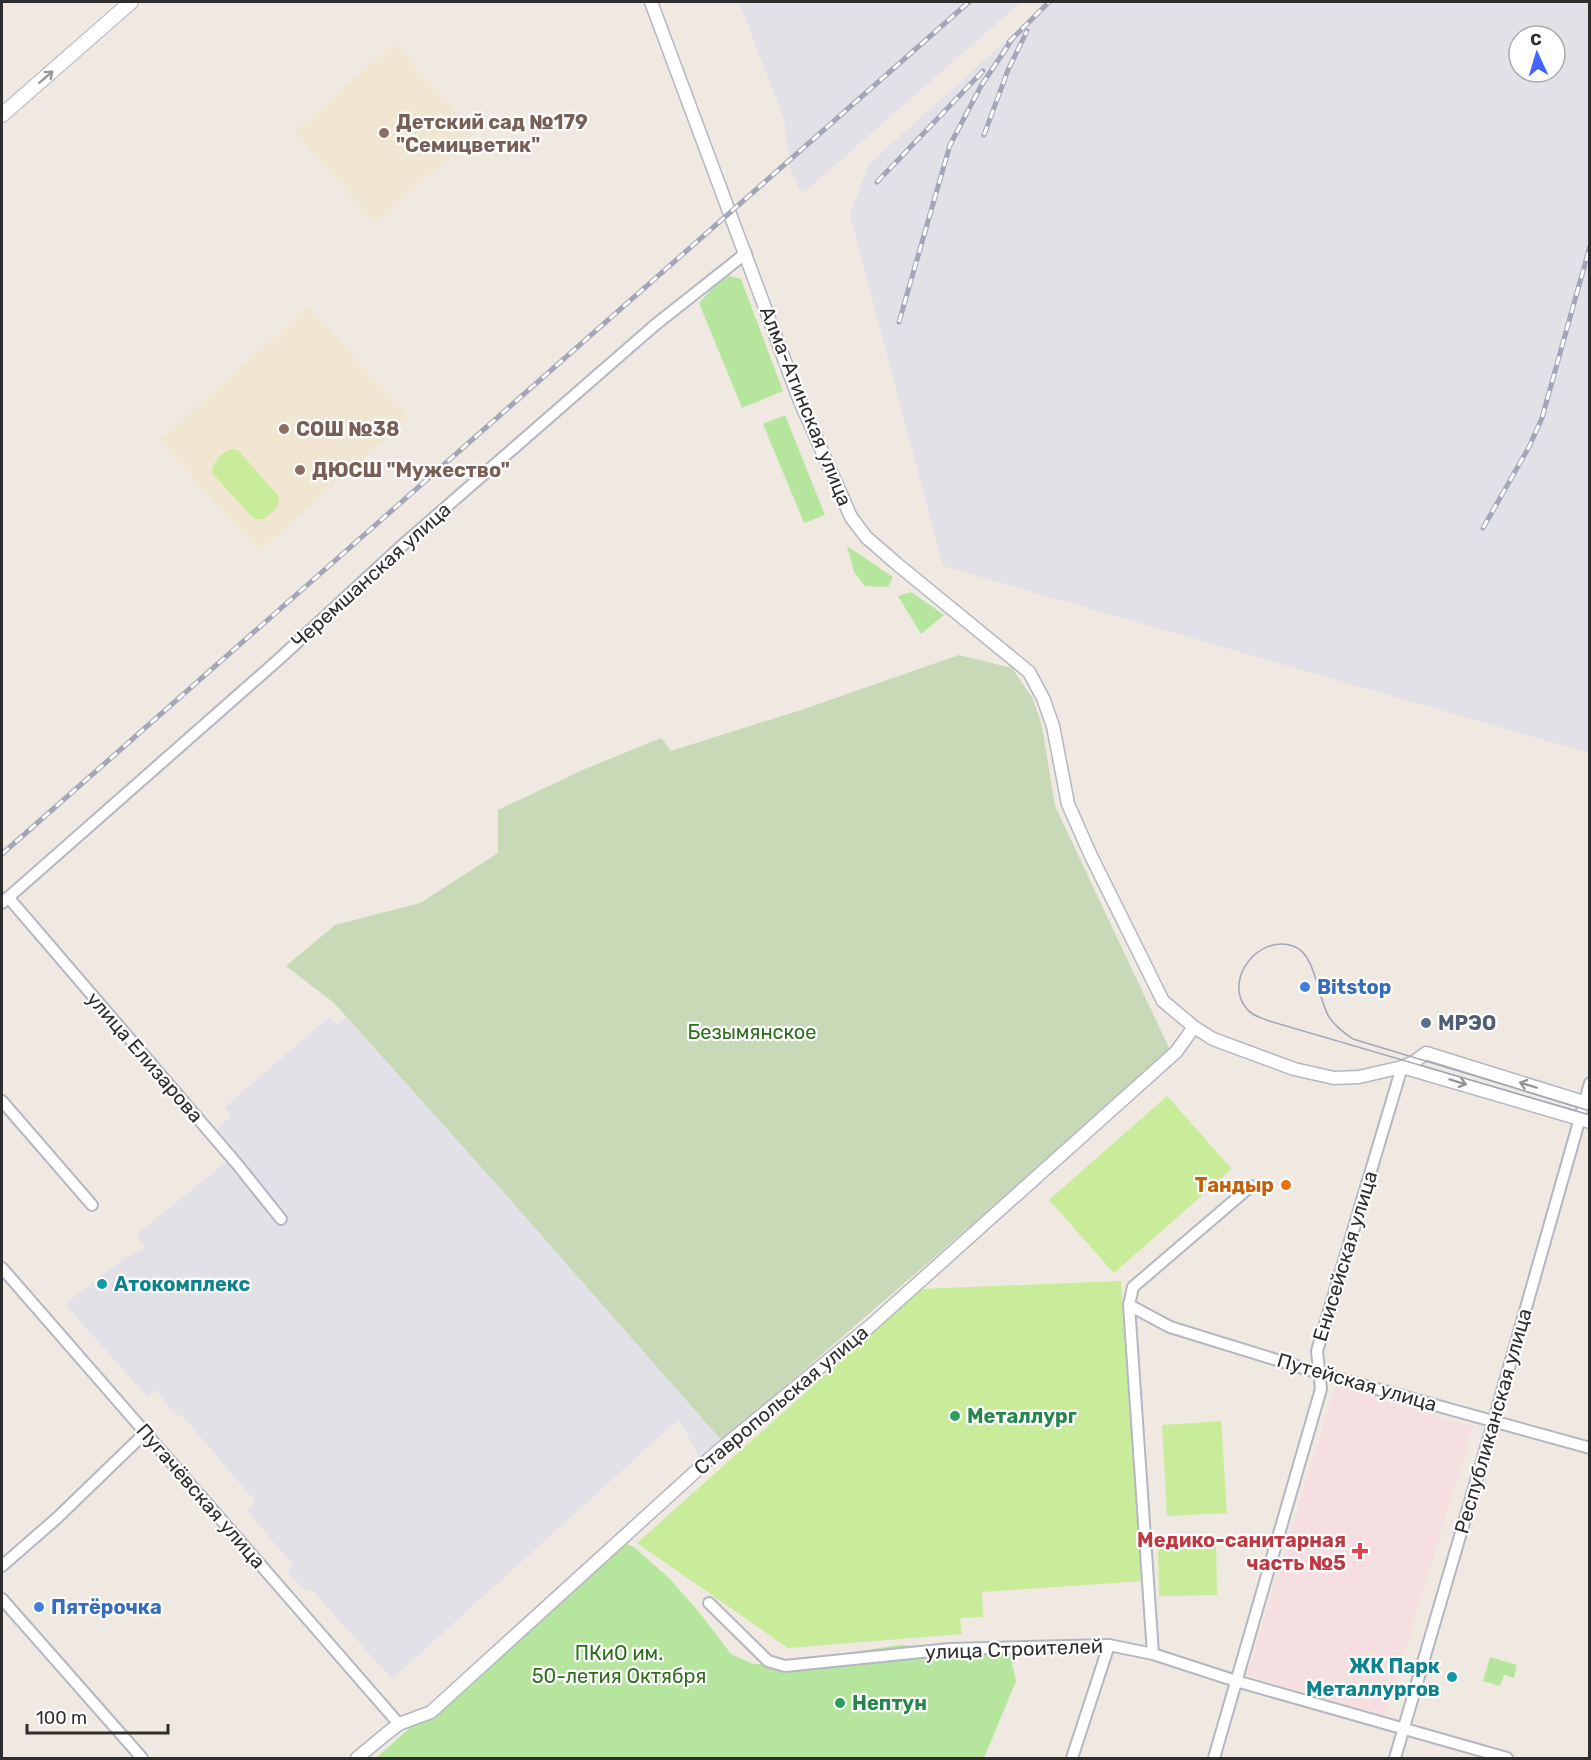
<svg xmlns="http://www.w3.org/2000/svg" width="1591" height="1760" viewBox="0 0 1591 1760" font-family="Rubik,sans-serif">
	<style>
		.industrial { fill: #e3e1e8; fill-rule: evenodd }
		.education { fill: #f0e6d1 }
		.medical { fill: #f5dfe0 }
		.green { fill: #b6e59e }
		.cemetery { fill: #c8d9b8 }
		.pitch { fill: #c9ec9a }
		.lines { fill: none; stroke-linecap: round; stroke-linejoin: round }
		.minor-casing { stroke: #b4b7c1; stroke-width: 14 }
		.tertiary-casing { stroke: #b4b7c1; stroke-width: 15 }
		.secondary-casing { stroke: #b4b7c1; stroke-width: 16 }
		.minor { stroke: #fff; stroke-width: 10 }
		.tertiary { stroke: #fff; stroke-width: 12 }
		.secondary { stroke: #fff; stroke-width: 14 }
		.tram { stroke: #a3a6b8; stroke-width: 1.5 }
		.rail-casing { stroke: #a3a6b8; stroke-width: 5 }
		.rail { stroke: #fff; stroke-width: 3; stroke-dasharray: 9; stroke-linecap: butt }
		.oneway { stroke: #969696 }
		.education-dot { fill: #8d6e63; stroke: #fff; stroke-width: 2 }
		.shop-dot { fill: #3f7fe0; stroke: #fff; stroke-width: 2 }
		.service-dot { fill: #5c6f8a; stroke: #fff; stroke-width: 2 }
		.food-dot { fill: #e8710a; stroke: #fff; stroke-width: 2 }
		.culture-dot { fill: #0f9aa8; stroke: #fff; stroke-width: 2 }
		.leisure-dot { fill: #2e9e5b; stroke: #fff; stroke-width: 2 }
		.health-dot { fill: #e0444e; stroke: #fff; stroke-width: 2 }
		.labels { text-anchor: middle; stroke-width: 4.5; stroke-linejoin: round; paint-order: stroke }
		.education-label { font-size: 20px; font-weight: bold; fill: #785e54; stroke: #fff; text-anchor: start }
		.street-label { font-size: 20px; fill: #2e2e2e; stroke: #fff }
		.shop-label { font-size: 20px; font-weight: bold; fill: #366cbe; stroke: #fff; text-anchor: start }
		.service-label { font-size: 20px; font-weight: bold; fill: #4e5e75; stroke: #fff; text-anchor: start }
		.park-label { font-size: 20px; fill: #2c6e1b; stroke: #fff }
		.food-label { font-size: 20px; font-weight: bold; fill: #c56008; stroke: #fff; text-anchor: end }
		.culture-label { font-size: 20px; font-weight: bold; fill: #0d838f; stroke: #fff; text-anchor: start }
		.leisure-label { font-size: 20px; font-weight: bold; fill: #27864d; stroke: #fff; text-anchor: start }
		.health-label { font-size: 20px; font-weight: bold; fill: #be3a42; stroke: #fff; text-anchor: end }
	</style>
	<rect width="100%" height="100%" fill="#efe9e1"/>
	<path class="industrial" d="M739,2H1021L802,194L790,169L784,119Z
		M1049,2H1589V753L943,566L850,215L869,164ZM1519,36H1555V72H1519Z
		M329,1017L337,1025L346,1017L499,1187L722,1441L701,1460L679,1419L392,1679L311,1589L306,1592L287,1571L293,1565L246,1510L255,1501L181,1414L177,1417L156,1390L147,1397L65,1304L125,1258L146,1248L136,1235L235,1155L215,1131L231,1116L224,1108Z"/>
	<path class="education" d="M394,43L475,134L375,224L294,132Z
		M309,306L409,418L259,552L159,440Z"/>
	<path class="medical" d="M1335,1386L1473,1427L1385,1717L1247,1675Z"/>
	<path class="green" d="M729,276L741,279L783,391L742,408L699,303L715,285Z
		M785,415L825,515L804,523L763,424Z
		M847,546L893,577L888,587L865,586L854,572Z
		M911,592L944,615L921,634L898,596Z
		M613,1539L634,1547L669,1578L699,1612L731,1654L753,1664H772L900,1645L1009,1650L1016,1681L984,1758H376L510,1638Z
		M1490,1657L1517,1665L1514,1678L1504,1675L1500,1686L1483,1681Z"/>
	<path class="cemetery" d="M959,655L1012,668L1033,699L1042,726L1055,806L1171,1052L722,1441L499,1187L334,1003L286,966L335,925L420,903L498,853V810L585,769L661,738L671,751L807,708Z"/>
	<path class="pitch" d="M232,449L238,450L279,497L277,508L264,519H254L212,473C213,461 222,452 232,449Z
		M1167,1096L1232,1169L1114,1273L1049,1200Z
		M1121,1281L1143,1581L982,1592L983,1617L960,1618L962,1634L788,1648L637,1543L921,1289Z
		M1221,1421L1227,1513L1167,1516L1162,1425Z
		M1216,1539L1217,1595L1159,1596L1158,1541Z"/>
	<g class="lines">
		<g class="minor-casing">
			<path id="minor" d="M8,897L237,1164L281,1219
				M2,903L278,660L406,542L655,325L746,253
				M2,1101L92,1205
				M2,1268L399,1724
				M1129,1305L1170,1327L1319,1373L1590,1448
				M2,1566L57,1518L146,1432
				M2,1599L142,1758
				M709,1603L768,1661L785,1666L950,1649L1109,1645L1153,1654L1236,1681L1507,1758
				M1153,1654L1129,1305L1133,1287L1251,1186
				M1072,1758L1109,1645
				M1214,1758L1321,1389L1317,1351L1402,1067
				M1395,1758L1494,1420L1590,1083"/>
		</g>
		<g class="tertiary-casing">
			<path id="tertiary" d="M651,2L799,399L851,517L866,537L897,564L1029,672L1043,698L1053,726L1068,804L1091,856L1163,1001L1194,1027L1213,1039L1294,1069L1334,1078L1359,1077L1402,1067L1414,1062L1426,1053L1590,1104
				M1402,1067L1590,1122
				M357,1758L386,1734L399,1724L431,1712L717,1452L869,1327L1176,1052L1194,1027"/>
		</g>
		<g class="secondary-casing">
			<path id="secondary" d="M2,115L131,2"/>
		</g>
		<use href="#minor" class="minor"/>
		<use href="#tertiary" class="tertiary"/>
		<use href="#secondary" class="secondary"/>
		<path class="tram" d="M1590,1111L1353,1039C1344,1033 1335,1026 1329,1017C1317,997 1316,953 1293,946C1260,934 1223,978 1246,1008C1251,1015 1261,1018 1269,1021L1590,1115"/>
		<g class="rail-casing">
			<path id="rail" d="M1009,42L1049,2
				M984,135L1008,70L1027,31
				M877,182L983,71
				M899,322L950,145L981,86L1013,38
				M1483,528L1529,447L1542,418L1590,246
				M2,854L969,2"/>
		</g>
		<use href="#rail" class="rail"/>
	</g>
	<defs><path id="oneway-shaft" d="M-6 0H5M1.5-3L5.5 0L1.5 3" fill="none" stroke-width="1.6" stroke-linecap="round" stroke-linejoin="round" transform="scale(1.5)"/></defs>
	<g class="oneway">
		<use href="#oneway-shaft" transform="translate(46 77) rotate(-41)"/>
		<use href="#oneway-shaft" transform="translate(1458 1082) rotate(17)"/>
		<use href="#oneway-shaft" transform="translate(1528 1085) rotate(-163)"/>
	</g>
	<g class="education-dot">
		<circle cx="384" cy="133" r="6"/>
		<circle cx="284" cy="429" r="6"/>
		<circle cx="300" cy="470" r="6"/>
	</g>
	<g class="shop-dot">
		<circle cx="1305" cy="987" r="6"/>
		<circle cx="39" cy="1607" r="6"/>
	</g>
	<circle class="service-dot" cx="1426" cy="1023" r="6"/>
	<circle class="food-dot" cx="1286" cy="1185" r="6"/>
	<g class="culture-dot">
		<circle cx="102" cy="1284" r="6"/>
		<circle cx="1452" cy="1677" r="6"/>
	</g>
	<g class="leisure-dot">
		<circle cx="955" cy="1416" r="6"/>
		<circle cx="840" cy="1703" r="6"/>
	</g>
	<path class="health-dot" d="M1357 1542h6v6h6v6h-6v6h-6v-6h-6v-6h6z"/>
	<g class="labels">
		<g class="education-label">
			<text x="396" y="129">Детский сад №179<tspan x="396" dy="23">"Семицветик"</tspan></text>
			<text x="296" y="436">СОШ №38</text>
			<text x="312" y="477">ДЮСШ "Мужество"</text>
		</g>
		<g class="street-label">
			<text transform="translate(806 406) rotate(68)" y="7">Алма-Атинская улица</text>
			<text transform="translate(371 575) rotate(-42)" y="7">Черемшанская улица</text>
			<text transform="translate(145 1057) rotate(49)" y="7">улица Елизарова</text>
			<text transform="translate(1345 1256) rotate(-73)" y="7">Енисейская улица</text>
			<text transform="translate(1357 1382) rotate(16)" y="7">Путейская улица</text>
			<text transform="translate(781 1400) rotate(-40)" y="7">Ставропольская улица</text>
			<text transform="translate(1493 1421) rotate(-74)" y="7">Республиканская улица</text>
			<text transform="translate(201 1496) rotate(49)" y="7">Пугачёвская улица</text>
			<text transform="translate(1014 1649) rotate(-2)" y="7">улица Строителей</text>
		</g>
		<g class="shop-label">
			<text x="1317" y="994">Bitstop</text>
			<text x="51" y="1614">Пятёрочка</text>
		</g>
		<g class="service-label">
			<text x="1438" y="1030">МРЭО</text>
		</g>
		<g class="park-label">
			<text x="752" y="1039">Безымянское</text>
			<text x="619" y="1660">ПКиО им.<tspan x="619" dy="23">50-летия Октября</tspan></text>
		</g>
		<g class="food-label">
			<text x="1274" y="1192">Тандыр</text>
		</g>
		<g class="culture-label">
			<text x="114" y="1291">Атокомплекс</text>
			<text x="1440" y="1673" text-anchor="end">ЖК Парк<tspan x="1440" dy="23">Металлургов</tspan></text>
		</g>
		<g class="leisure-label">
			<text x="967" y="1423">Металлург</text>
			<text x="852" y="1710">Нептун</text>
		</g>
		<g class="health-label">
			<text x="1346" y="1547">Медико-санитарная<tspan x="1346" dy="23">часть №5</tspan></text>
		</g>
	</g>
	<rect width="1591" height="1760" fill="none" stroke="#2e2e2e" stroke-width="6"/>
	<g transform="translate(1537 54) rotate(356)"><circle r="28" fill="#ffffff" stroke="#ababab" stroke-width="1.5"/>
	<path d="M0-4.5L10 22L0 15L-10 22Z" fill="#4264fb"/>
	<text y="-9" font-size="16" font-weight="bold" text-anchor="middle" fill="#2e2e2e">С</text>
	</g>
	<path d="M27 1724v9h141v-9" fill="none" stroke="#2e2e2e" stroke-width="3"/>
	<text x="36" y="1724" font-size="18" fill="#2e2e2e" stroke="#ffffff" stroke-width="4.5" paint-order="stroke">100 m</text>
</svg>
